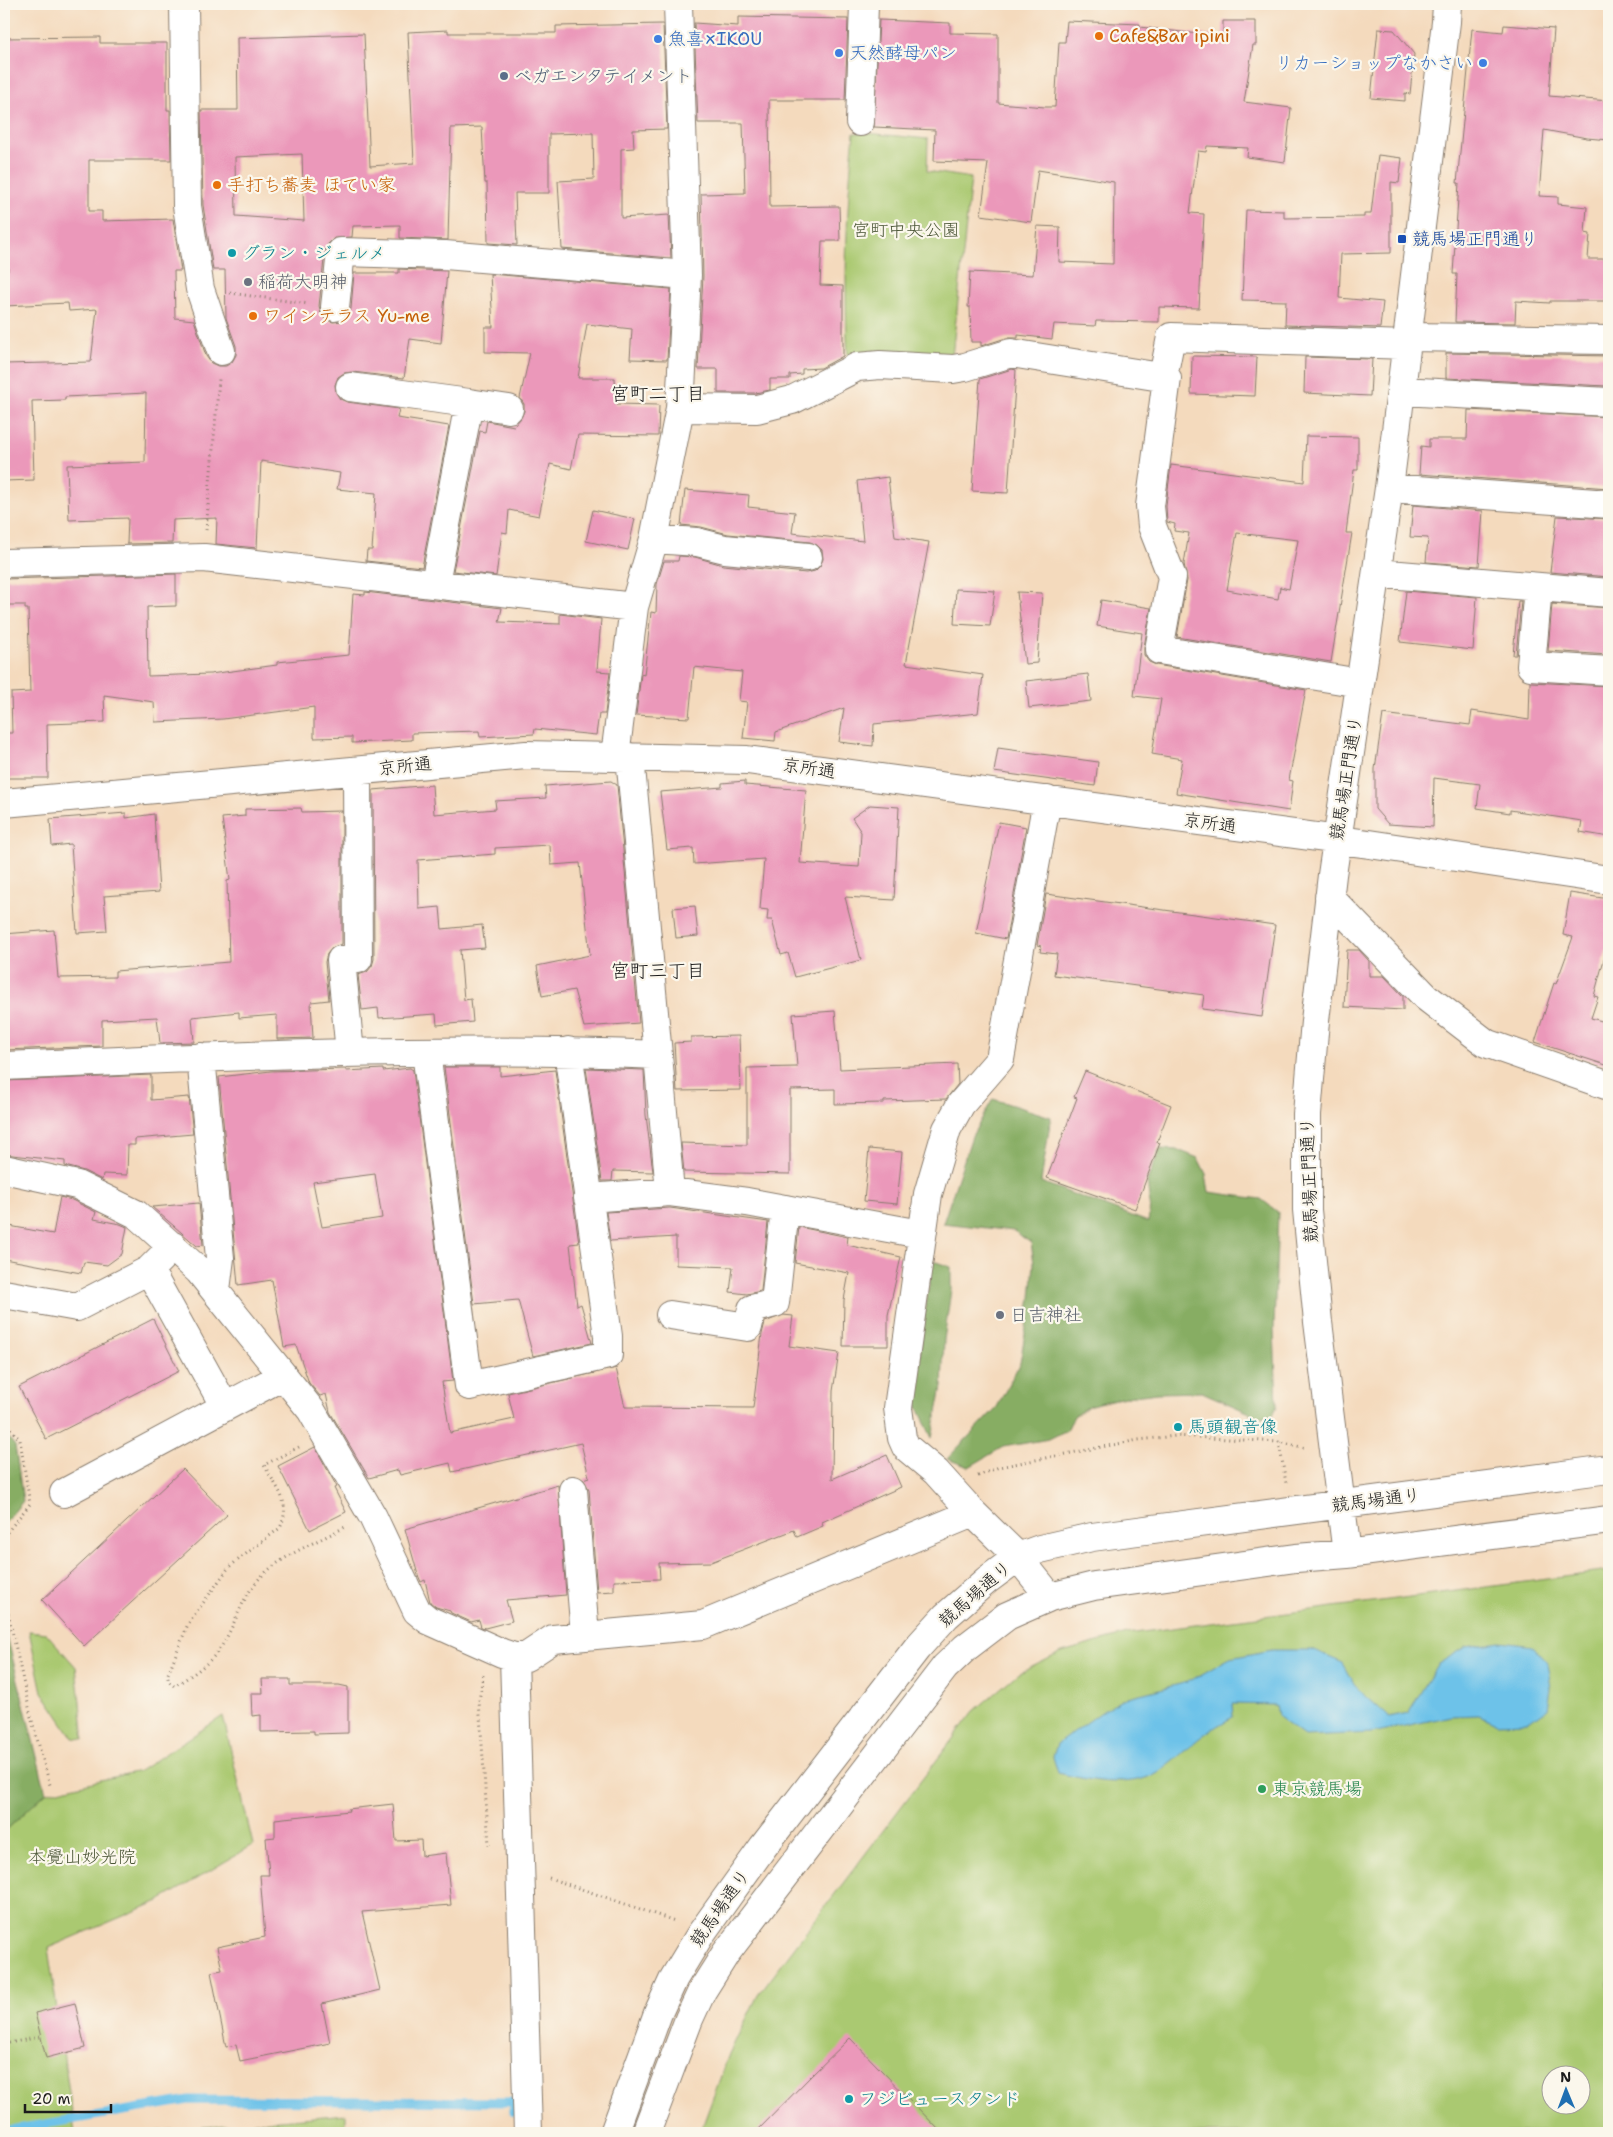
<svg xmlns="http://www.w3.org/2000/svg" width="1613" height="2137" viewBox="0 0 1613 2137" font-family="'Shantell Sans','Klee One',sans-serif">
	<style>
		.green { fill: #aac971; stroke: #637246; fill-rule: evenodd }
		.forest { fill: #87ad63; stroke: #526440 }
		.water { fill: #6dc2e9; stroke: #446f82 }
		.lines { fill: none; stroke-linecap: round; stroke-linejoin: round }
		.stream { stroke: #6dc2e9; stroke-width: 9 }
		.building { fill: #eb98ba; fill-rule: evenodd }
		.minor-casing { stroke: #887b6c; stroke-width: 30 }
		.path { stroke: #887b6c; stroke-width: 3; stroke-dasharray: 1 4; stroke-linecap: butt }
		.minor { stroke: #fff; stroke-width: 28 }
		.food-dot { fill: #e8710a; stroke: #fbf7ec; stroke-width: 2 }
		.shop-dot { fill: #3f7fe0; stroke: #fbf7ec; stroke-width: 2 }
		.service-dot { fill: #5c6f8a; stroke: #fbf7ec; stroke-width: 2 }
		.transit-dot { fill: #1a4fb4; stroke: #fbf7ec; stroke-width: 2 }
		.culture-dot { fill: #0f9aa8; stroke: #fbf7ec; stroke-width: 2 }
		.worship-dot { fill: #6b7280; stroke: #fbf7ec; stroke-width: 2 }
		.leisure-dot { fill: #2e9e5b; stroke: #fbf7ec; stroke-width: 2 }
		.labels { text-anchor: middle; stroke-width: 4.5; stroke-linejoin: round; paint-order: stroke }
		.food-label { font-size: 18px; fill: #c56008; stroke: #fbf7ec; text-anchor: start }
		.shop-label { font-size: 18px; fill: #366cbe; stroke: #fbf7ec; text-anchor: start }
		.service-label { font-size: 18px; fill: #4e5e75; stroke: #fbf7ec; text-anchor: start }
		.park-label { font-size: 18px; fill: #4e593a; stroke: #fbf7ec }
		.transit-label { font-size: 18px; fill: #164399; stroke: #fbf7ec; text-anchor: start }
		.culture-label { font-size: 18px; fill: #0d838f; stroke: #fbf7ec; text-anchor: start }
		.worship-label { font-size: 18px; fill: #5b616d; stroke: #fbf7ec; text-anchor: start }
		.street-label { font-size: 18px; fill: #1c1c1c; stroke: #fbf7ec }
		.leisure-label { font-size: 18px; fill: #27864d; stroke: #fbf7ec; text-anchor: start }
		.neighbourhood-label { font-size: 19px; fill: #1c1c1c; stroke: #fbf7ec }
	</style>
	<rect width="100%" height="100%" fill="#fbf7ec"/>
	<filter id="ink" filterUnits="userSpaceOnUse"><feTurbulence type="fractalNoise" baseFrequency=".02" numOctaves="2"/><feDisplacementMap in="SourceGraphic" scale="10" xChannelSelector="R" yChannelSelector="G"/><feConvolveMatrix kernelMatrix="1 2 1 2 8 2 1 2 1" color-interpolation-filters="sRGB"/></filter>
	<filter id="wash" filterUnits="userSpaceOnUse"><feTurbulence type="fractalNoise" baseFrequency=".0096" numOctaves="4" result="noise"/><feDisplacementMap in="SourceGraphic" scale="20" xChannelSelector="R" yChannelSelector="G"/><feGaussianBlur stdDeviation="1.12" result="paint"/><feColorMatrix in="noise" values="0 0 0 0 0 0 0 0 0 0 0 0 0 0 0 0 0 1.4 0 .05"/><feComposite in="paint" operator="in"/></filter>
	<g filter="url(#wash)">
		<rect width="100%" height="100%" fill="#f4dabd"/>
		<path class="green" d="M854,133H866L928,139L927,171L971,178L952,357L848,362C844,286 846,209 854,133Z
			M1609,1571V2133H700L729,2054L758,1995L974,1711L1016,1675L1062,1652L1127,1634ZM1550,2074H1580V2104H1550Z
			M29,1631L46,1633L76,1667L84,1739L73,1738L42,1692Z
			M223,1716L253,1845L159,1901L48,1948L75,2133H4V1832L46,1793L139,1771Z
			M346,2114V2133H139Z"/>
		<path class="forest" d="M993,1099L1051,1117L1041,1182L1148,1222L1150,1205L1147,1181L1160,1149L1178,1150L1198,1158L1206,1174L1209,1192L1261,1199L1278,1212L1274,1329L1277,1406L1273,1415L1261,1418L1202,1392L1158,1393L1125,1397L1091,1405L1074,1416L1067,1430L1049,1439L1003,1447L969,1467L947,1459L997,1407L1020,1363L1031,1298L1034,1263L1031,1243L1014,1231L943,1223L972,1136Z
			M933,1261L951,1267V1290L944,1340L942,1387L932,1438L915,1401L924,1316Z
			M4,1432L15,1446L23,1501L4,1524Z
			M4,1624L46,1793L4,1832Z"/>
		<path class="water" d="M1501,1642L1533,1646L1547,1662L1551,1688L1548,1708L1529,1722L1497,1723L1479,1715L1452,1716L1372,1733L1304,1736L1278,1717L1276,1705L1232,1704L1233,1717C1222,1723 1211,1729 1201,1737C1184,1750 1163,1774 1142,1779C1115,1786 1083,1779 1058,1773L1053,1757L1057,1744L1103,1711L1128,1697L1188,1682L1230,1658L1272,1650H1312L1343,1663L1357,1688L1389,1717L1408,1713L1438,1664L1466,1647Z"/>
		<g class="lines">
			<path class="stream" d="M4,2131L189,2100L514,2102V2112"/>
		</g>
		<g id="blocks">
			<path class="building" d="M738,17L848,19L845,100H769L770,207L839,206L840,241H822L820,285L843,286V356L821,368L802,369V374L790,375V379H770V390L755,393H718V369H698L703,276L701,194L745,193L743,123H698L694,23L738,26Z
				M879,20L950,23V33L998,34V103L1045,107H1055L1059,42H1065L1067,21L1140,24V27L1223,37V21H1256V45H1253L1244,102L1291,108L1285,162L1247,157L1248,148L1207,146L1206,152L1198,151L1190,213L1204,214L1199,308L1159,307V322L1096,321L1095,326L1054,324L1052,339L1018,335V338H1006L981,346V342H971L970,307H968L970,272L1033,275L1037,226L1060,227L1059,262L1113,264L1114,182L1038,170L1031,222L981,215L988,163L934,161L935,130L874,127Z
				M663,24L667,129L633,130L634,148L621,149V218L669,215L671,258L562,249L558,181L594,179L593,133L549,134V193H515L517,245L488,243L487,183H485L482,127L451,128L448,240L400,238V225L353,226L352,237L334,238L328,244L325,250L319,306L321,314L325,319L333,322L342,321L348,316L351,309L354,273H399V269L447,271L441,343L410,339L404,378L352,372L344,373L338,377L335,385L336,393L340,399L347,402L399,409L397,418L449,426L422,567L366,561L367,550H372L376,493L337,489L340,473L261,461L257,548L216,544L217,518L173,520L172,543L127,544L128,518L69,520L67,465L145,462L146,393L65,397V400L32,401L34,480L4,481V364L91,362L97,309L69,311L68,303L4,306V271H8L7,200H4V38L100,37V43H167V110H170L171,160H89V211H102V221L173,219L181,271H174L175,318L194,320L206,356L211,363L218,366H226L232,362L236,355V346L226,318L225,270H213L203,205L201,110H238L237,38L364,34L370,166L414,163L408,32L448,30V33H556V26ZM302,154L304,221L236,216L235,157Z
				M1504,25L1554,29L1549,96L1609,101V140L1587,138L1544,130L1539,196L1558,197V204L1587,207L1585,233L1590,234L1588,259H1609V301H1550V303L1516,301L1515,323L1455,322L1457,274H1453L1459,183H1457L1472,29L1503,32Z
				M1378,29L1394,30L1414,54L1410,94L1405,93V101L1371,98Z
				M1378,155L1402,158L1399,183L1391,182V253L1341,254L1339,298L1383,302L1380,328L1285,325L1286,301L1242,300L1246,210L1284,211V218L1364,217V214H1371Z
				M490,274L671,289L667,360L630,359L632,329L587,324L578,378H615L616,404L659,405L658,436L578,435L571,469L550,464L539,516L509,510L507,533L502,532L496,576L453,571L480,431L485,432L487,421L514,426L521,418L524,411V404L520,398L530,353L485,352V327H493Z
				M1446,353L1609,356L1607,386L1446,378Z
				M1192,356L1257,357L1255,396L1191,394Z
				M1305,357L1372,359L1370,396L1304,393Z
				M1012,369L1016,370L1008,493L972,491L980,379Z
				M1468,410L1609,417L1607,462H1609V488L1419,474L1421,446L1429,447V439H1467Z
				M1306,436L1358,437V470H1354L1346,533H1352L1331,662L1177,637L1187,580L1184,564L1189,533L1174,531L1175,524L1167,522L1166,506L1171,465L1304,482ZM1237,533L1298,540L1289,589L1280,587L1278,599L1227,590Z
				M888,477L895,537L929,542L906,664L983,675L978,713L874,724L873,746L839,742L844,708L776,732L775,741L743,738L747,702L739,701L742,672L694,667L689,718L636,715L641,674L644,675L651,612L656,613L657,584L664,561H678L679,556L695,557L723,565L806,573L815,571L820,566L823,559L822,550L817,545L810,542L728,534L701,527L681,525L685,490L749,495L748,507L795,512L792,533L863,541L857,481Z
				M1413,505L1483,511L1479,566L1426,562L1428,538L1410,537Z
				M593,510L635,519L628,550L586,541Z
				M1557,516L1609,519V577L1550,572Z
				M176,574V606L147,607L148,676L210,674L277,665V662L349,655L353,594L365,595V592L502,608L499,622L560,624V614L601,619L597,671L610,672L605,714H599L596,735L535,729L534,734L480,737L479,731L412,733V740L352,743V737L314,738V707L223,719L155,722L154,702L104,695L105,722L47,724L48,778H6L5,733H12L11,693L30,692L28,609H25V605H4V579Z
				M956,589L995,591L990,626L954,624Z
				M1406,591L1477,597L1473,650L1400,642Z
				M1017,592L1042,593L1037,663L1025,664Z
				M1101,600L1151,608L1144,647V655L1149,662L1156,665L1306,690L1289,780L1293,781L1289,811L1176,793L1182,759L1152,754L1161,699L1134,696L1142,633L1097,626Z
				M1518,601H1521L1516,655H1513Z
				M1552,604L1609,608V655L1548,651Z
				M1088,674L1091,701L1029,708L1026,681Z
				M1530,682L1609,686V837L1580,832L1582,821L1510,810V813L1477,808L1480,784L1434,778L1433,827L1388,824L1375,809V769L1383,714L1470,725L1472,711L1529,720Z
				M998,748L1098,762L1095,786L994,772Z
				M611,781L617,785L639,1023L584,1027L574,990L542,996L537,966L590,955L580,863L551,865L550,845L495,848V854L418,860L419,909L440,907L442,929L482,925L485,948L460,950L464,1000L471,999L473,1022L437,1025L436,1014L379,1018L378,1008L362,1010L358,975L367,972L372,966L374,959L373,790L432,785L434,814L496,809L495,801L546,798L545,786Z
				M745,781V785L806,790L800,863L859,867L861,832L852,818L870,805L899,807L894,900L845,897L861,960L795,977L788,953L781,955L772,920H767L768,910L760,909L764,859L694,864L693,848L667,850L660,792L722,787V783Z
				M301,808L302,812L342,811V944L333,947L327,954L325,962L329,1000L311,1002L313,1038L277,1039V1015L239,1018V1012L192,1017L194,1042L160,1043L157,1017L102,1020V1046L4,1050V934L54,930L58,978L115,977V971L229,962L227,881L230,880L222,818L245,816V809Z
				M126,813V818L154,814L159,892L104,896L107,931L77,933L71,844L52,846L50,819Z
				M999,822L1026,827L1006,939L976,933Z
				M1570,893L1609,899V941L1594,996L1598,997L1591,1018L1609,1023V1066L1535,1042L1554,983L1556,984L1573,937L1563,935Z
				M1046,894L1275,925L1262,1017L1202,1009L1204,995L1054,975L1057,954L1040,952L1041,946L1037,945Z
				M695,906L698,936L676,938L673,908Z
				M1347,950H1359L1369,961V976H1384L1403,996V1010L1344,1007Z
				M835,1011L840,1069L957,1064L958,1084L946,1099L884,1101V1103L835,1104V1089L790,1090V1174L684,1172L681,1143L747,1145V1068L797,1067L793,1014Z
				M739,1036L741,1090L677,1091L674,1043L691,1042V1037Z
				M444,1067H500V1076L555,1070L579,1243L570,1244L577,1306L581,1304L592,1343L533,1356L518,1300L474,1304Z
				M410,1068L413,1070L453,1381L442,1382L450,1433L514,1419L508,1393L616,1368L625,1407L753,1408L762,1334L765,1322L783,1315L793,1316L789,1346L839,1353L833,1391L832,1479L887,1455L901,1487L822,1522L823,1526L797,1537L794,1530L711,1562L659,1563L660,1579L614,1580V1591L597,1592L589,1489L583,1479L589,1477L581,1443L452,1472L450,1463L400,1475L398,1470L369,1478L330,1412L326,1394L320,1396L309,1383L296,1345L284,1347L272,1280L238,1285L219,1077L271,1071L346,1069V1071L383,1069V1071ZM375,1174L382,1218L322,1227L313,1182Z
				M586,1068L644,1070L646,1115L653,1172L613,1171L612,1181H602Z
				M1085,1071L1171,1105L1157,1142L1160,1143L1135,1209L1047,1178L1077,1098L1074,1097Z
				M151,1075V1100L189,1097L193,1134L135,1139V1145H128L127,1175L103,1174L102,1180L84,1171L65,1166V1161L4,1154V1081Z
				M869,1149L902,1152L897,1204L864,1201Z
				M60,1197L72,1200L96,1212L94,1219L120,1224L127,1227L122,1254L107,1265L84,1262L81,1273L4,1259V1225L53,1234Z
				M199,1203L203,1245L197,1246L152,1207Z
				M670,1208L768,1222L761,1291L747,1294L730,1292L733,1267L676,1265V1237L610,1241L606,1212Z
				M799,1227L848,1237L847,1245L901,1257L888,1315V1346H843L844,1300L849,1273L795,1263Z
				M153,1319L179,1371L46,1439L19,1387Z
				M315,1447L337,1487L334,1488L346,1512L310,1530L278,1466Z
				M183,1469L227,1515L84,1646L42,1600Z
				M558,1485L566,1595L506,1600L512,1621L485,1628L481,1627L479,1620L471,1622L451,1613L450,1611L436,1607L430,1602L425,1580L421,1582L418,1575L405,1529Z
				M262,1679H290V1685H339L348,1687V1733L314,1734V1731L261,1732V1715L252,1716L251,1693H263Z
				M393,1804L396,1841L421,1840L422,1856L446,1853L451,1905L362,1912L380,1990L322,2004L330,2043L240,2061L236,2045L226,2047L211,1972L222,1970L217,1947L265,1937L260,1875H269L266,1838L275,1837V1819L349,1811L348,1809Z
				M75,2003L85,2048L46,2058L35,2013Z
				M850,2038L942,2133H755L812,2075Z"/>
		</g>
	</g>
	<g filter="url(#ink)">
		<use href="#blocks" fill-opacity="0" stroke="#887b6c" stroke-width="1"/>
		<g class="lines">
			<g class="minor-casing">
				<path id="minor" d="M184,4L187,206L200,289L221,351
					M860,122L864,4
					M335,307L341,252L445,255L687,275
					M1408,337L1609,340
					M1163,377L1171,337L1407,345
					M350,387L469,403L435,583
					M1401,391L1609,402
					M469,403L509,409
					M680,408L757,409L792,400L857,367L880,365L953,369L965,367L1011,353L1167,378L1150,506L1152,526L1172,577L1159,650L1360,683
					M1389,488L1609,504
					M654,539L697,542L725,549L808,557
					M4,563L204,558L634,607
					M1377,573L1609,593
					M1538,587L1531,666L1609,671
					M615,756L634,607L654,539L680,408L687,275L678,4
					M1047,800L1000,1059L961,1104L947,1129L928,1194L898,1408L902,1438L906,1447L936,1472L973,1513L1018,1557L1050,1597
					M4,803L526,755L747,760L1369,844L1609,880
					M1329,897L1426,997L1486,1043L1609,1086
					M426,1052L469,1386L608,1355V1336L568,1051
					M350,1053L341,960L358,959L357,771
					M658,1055L670,1192
					M201,1057L220,1258L216,1290
					M4,1066C221,1056 440,1046 658,1055L630,757
					M4,1169L77,1185L136,1214L199,1271L311,1410L373,1517L417,1611L428,1620L502,1653L514,1657H526L553,1639L703,1625L973,1513
					M588,1198L670,1192L747,1202L921,1234
					M149,1270L225,1407
					M4,1294L77,1307L149,1270L173,1246
					M670,1315L748,1327L752,1309L775,1303L785,1209
					M573,1490L585,1635
					M64,1493L283,1376
					M1347,1554L1318,1322L1307,1210V1114L1315,1021L1332,875L1389,488L1446,22L1447,4
					M514,1657L528,2133
					M614,2133L658,2013L674,1978L700,1935L763,1847L917,1648L946,1616L987,1580L1018,1557L1040,1549L1092,1537L1609,1469
					M646,2133L689,2019L702,1991L726,1953L945,1667L965,1648L1007,1616L1050,1597L1094,1586L1296,1558L1347,1554L1609,1520"/>
			</g>
			<path class="path" d="M230,293L309,304
				M206,530L219,379
				M4,1421L20,1440L30,1504L4,1536
				M1279,1442L1286,1483
				M299,1447L264,1465C277,1489 292,1502 280,1528L229,1567L188,1624L168,1674V1681L174,1686C191,1676 210,1664 221,1647C235,1626 241,1599 258,1580C279,1556 319,1541 347,1526
				M978,1476L999,1467L1138,1440L1176,1436L1279,1442L1306,1448
				M4,1594L31,1717L50,1785
				M483,1675L479,1701L489,1845
				M549,1878L675,1921
				M4,2044L40,2037"/>
			<use href="#minor" class="minor"/>
		</g>
	</g>
	<g class="food-dot">
		<circle cx="1099" cy="36" r="5"/>
		<circle cx="217" cy="185" r="5"/>
		<circle cx="253" cy="316" r="5"/>
	</g>
	<g class="shop-dot">
		<circle cx="658" cy="39" r="5"/>
		<circle cx="839" cy="53" r="5"/>
		<circle cx="1483" cy="63" r="5"/>
	</g>
	<circle class="service-dot" cx="504" cy="76" r="5"/>
	<rect class="transit-dot" x="1397" y="234" width="10" height="10" rx="2.5"/>
	<g class="culture-dot">
		<circle cx="232" cy="253" r="5"/>
		<circle cx="1178" cy="1427" r="5"/>
		<circle cx="849" cy="2099" r="5"/>
	</g>
	<g class="worship-dot">
		<circle cx="248" cy="282" r="5"/>
		<circle cx="1000" cy="1315" r="5"/>
	</g>
	<circle class="leisure-dot" cx="1262" cy="1789" r="5"/>
	<g class="labels">
		<g class="food-label">
			<text x="1109" y="42">Cafe&amp;Bar ipini</text>
			<text x="227" y="191">手打ち蕎麦 ほてい家</text>
			<text x="263" y="322">ワインテラス Yu-me</text>
		</g>
		<g class="shop-label">
			<text x="668" y="45">魚喜×IKOU</text>
			<text x="849" y="59">天然酵母パン</text>
			<text x="1473" y="69" text-anchor="end">リカーショップなかさい</text>
		</g>
		<g class="service-label">
			<text x="514" y="82">ベガエンタテイメント</text>
		</g>
		<g class="park-label">
			<text x="906" y="236">宮町中央公園</text>
			<text x="82" y="1863">本覺山妙光院</text>
		</g>
		<g class="transit-label">
			<text x="1412" y="245">競馬場正門通り</text>
		</g>
		<g class="culture-label">
			<text x="242" y="259">グラン・ジェルメ</text>
			<text x="1188" y="1433">馬頭観音像</text>
			<text x="859" y="2105">フジビュースタンド</text>
		</g>
		<g class="worship-label">
			<text x="258" y="288">稲荷大明神</text>
			<text x="1010" y="1321">日吉神社</text>
		</g>
		<g class="street-label">
			<text transform="translate(405 766) rotate(-6)" y="6">京所通</text>
			<text transform="translate(809 768) rotate(8)" y="6">京所通</text>
			<text transform="translate(1346 778) rotate(-81)" y="6">競馬場正門通り</text>
			<text transform="translate(1210 823) rotate(8)" y="6">京所通</text>
			<text transform="translate(1309 1180) rotate(-92)" y="6">競馬場正門通り</text>
			<text transform="translate(1376 1500) rotate(-7)" y="6">競馬場通り</text>
			<text transform="translate(975 1594) rotate(-41)" y="6">競馬場通り</text>
			<text transform="translate(720 1908) rotate(-55)" y="6">競馬場通り</text>
		</g>
		<g class="leisure-label">
			<text x="1272" y="1795">東京競馬場</text>
		</g>
		<g class="neighbourhood-label">
			<text x="658" y="400">宮町二丁目</text>
			<text x="658" y="977">宮町三丁目</text>
		</g>
	</g>
	<rect width="1613" height="2137" fill="none" stroke="#fbf7ec" stroke-width="20"/>
	<g transform="translate(1566 2090) rotate(359)"><circle r="24" fill="#fbf7ec" stroke="#a29f99"/>
	<path d="M0-4L9 19L0 12L-9 19Z" fill="#1f6fb2"/>
	<text y="-8" font-size="14" font-weight="bold" text-anchor="middle" fill="#1c1c1c">N</text>
	</g>
	<path d="M25 2104v8h86v-8" fill="none" stroke="#1c1c1c" stroke-width="2.5"/>
	<text x="32" y="2104" font-size="15" fill="#1c1c1c" stroke="#fbf7ec" stroke-width="4" paint-order="stroke">20 m</text>
</svg>
